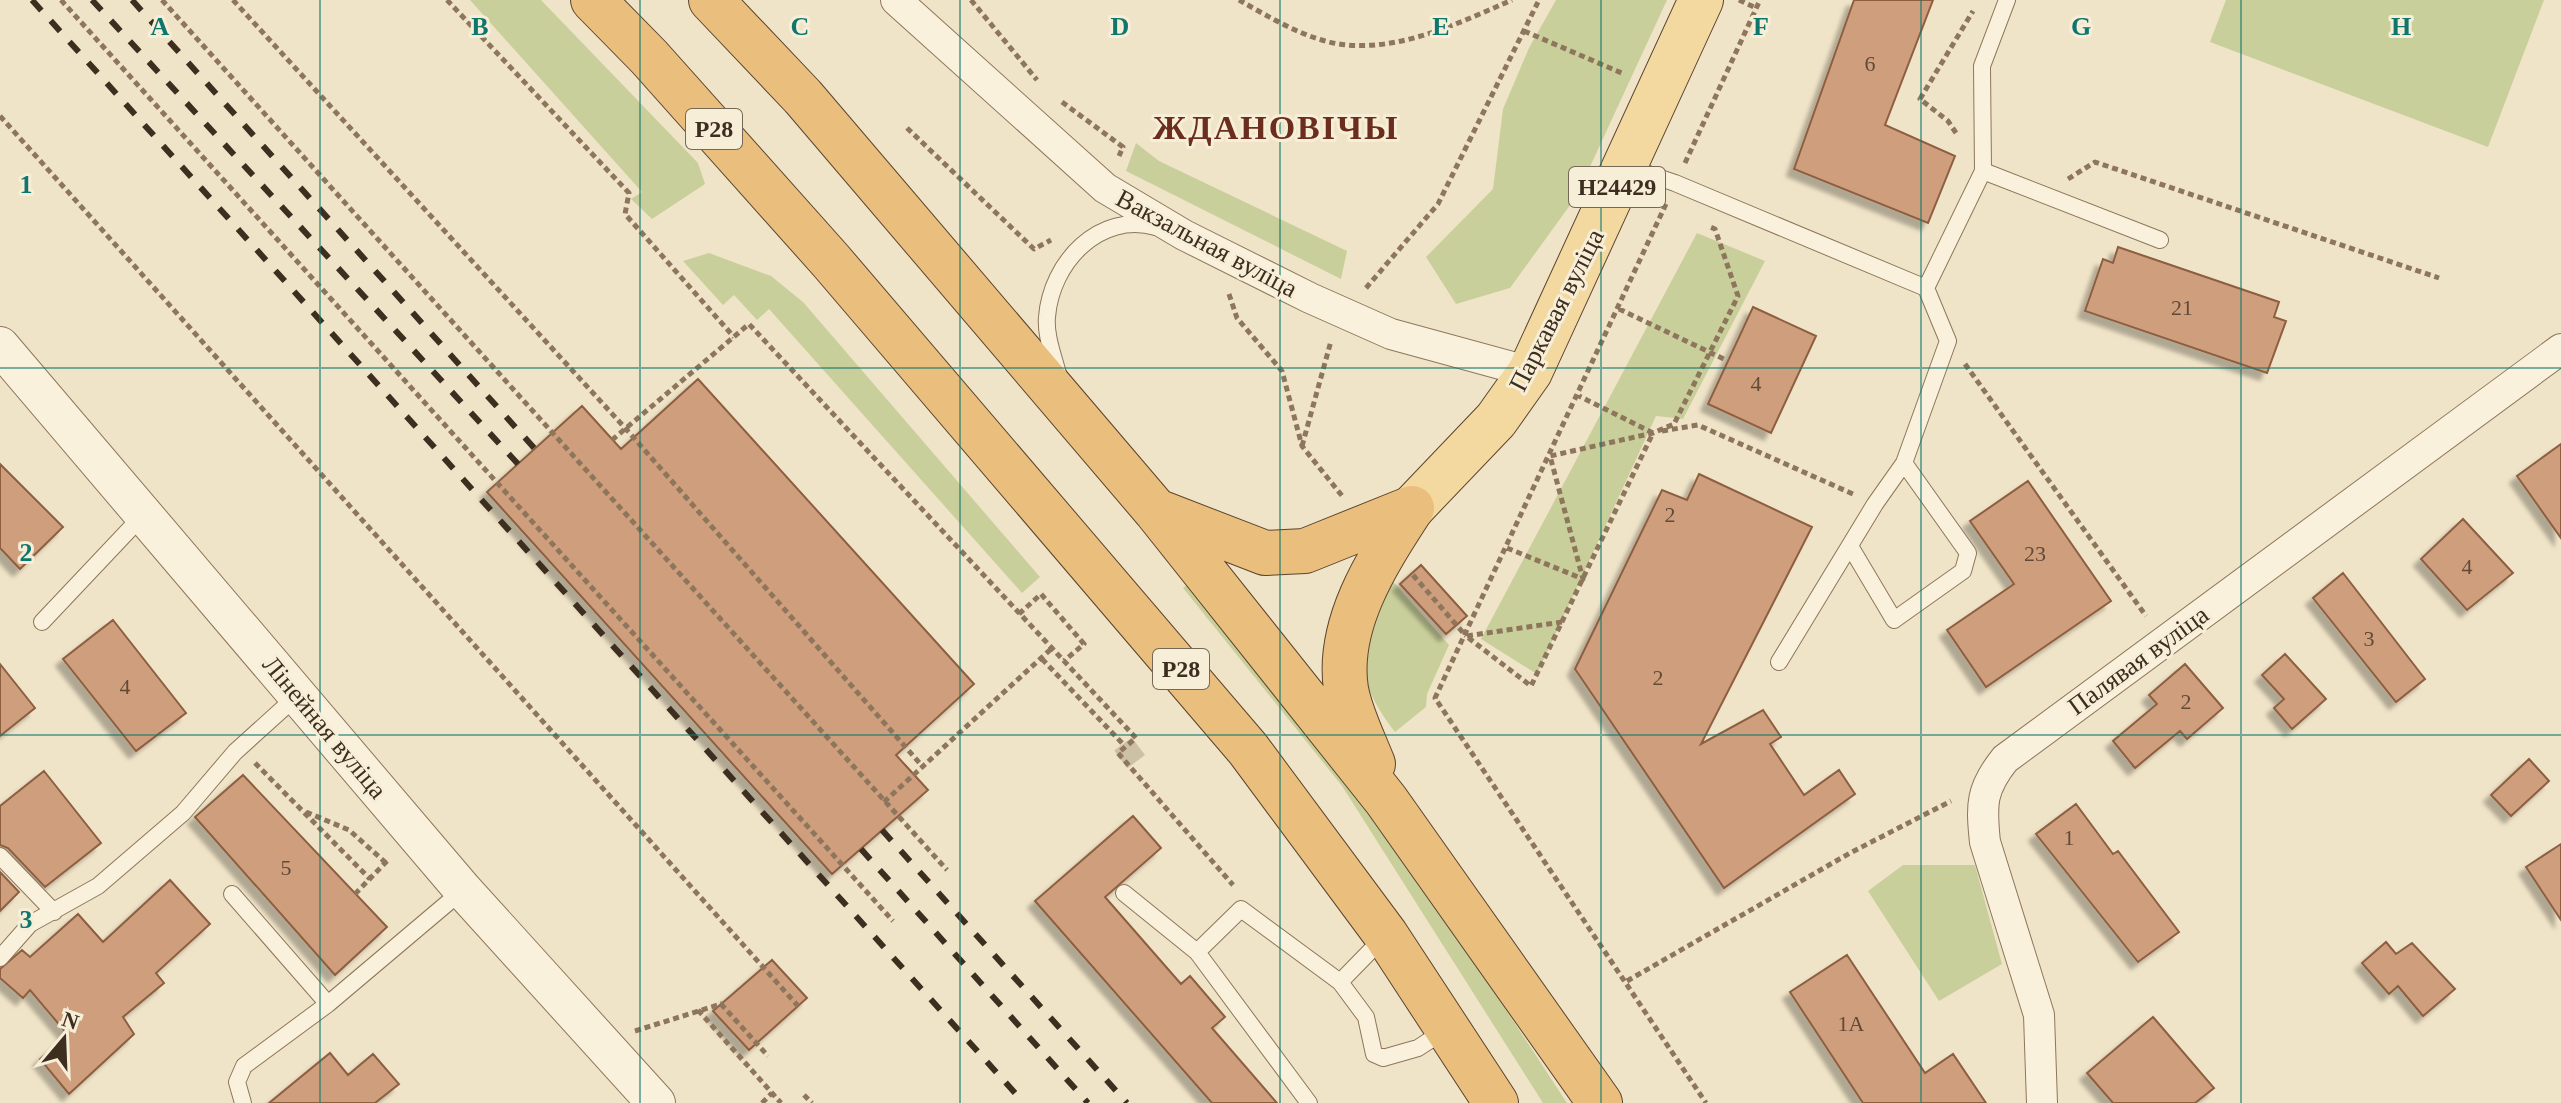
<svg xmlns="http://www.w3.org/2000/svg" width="2561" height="1103" viewBox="0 0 2561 1103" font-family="'Times New Roman',serif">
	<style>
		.green { fill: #c9cf9b }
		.building { fill: #cf9f7d; stroke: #8d5f41; stroke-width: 2; filter: url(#shadow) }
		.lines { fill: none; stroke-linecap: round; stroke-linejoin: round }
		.pedestrian-tunnel { stroke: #ccc0a6; stroke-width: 22; stroke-dasharray: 22 11; stroke-linecap: butt }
		.service-casing { stroke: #8d765c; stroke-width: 18 }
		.minor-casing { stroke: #8d765c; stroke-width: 32 }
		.tertiary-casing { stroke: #8d765c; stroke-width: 40 }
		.primary-casing { stroke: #5b4430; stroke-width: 46 }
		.trunk-casing { stroke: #5b4430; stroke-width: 46 }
		.path { stroke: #8d765c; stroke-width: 5; stroke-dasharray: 6 4; stroke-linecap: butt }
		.service { stroke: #faf1dc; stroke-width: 16 }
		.minor { stroke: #faf1dc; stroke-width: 30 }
		.tertiary { stroke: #faf1dc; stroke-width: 38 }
		.primary { stroke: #f3d9a0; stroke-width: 44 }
		.trunk { stroke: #eabe7c; stroke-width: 44 }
		.rail { stroke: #3d2e20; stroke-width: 6; stroke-dasharray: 14 14; stroke-linecap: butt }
		.grid { fill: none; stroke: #0f766e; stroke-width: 2; stroke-opacity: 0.55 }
		.labels { text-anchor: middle; stroke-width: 6; stroke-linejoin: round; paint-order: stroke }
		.number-label { font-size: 22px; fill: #624a37 }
		.shield { fill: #f7eed8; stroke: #756857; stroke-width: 2 }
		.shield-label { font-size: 24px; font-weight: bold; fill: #3d2e20 }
		.street-label { font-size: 26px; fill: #3d2e20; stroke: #f7eed8 }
		.district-label { font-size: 34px; font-weight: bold; letter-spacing: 2px; fill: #6b2e1e; stroke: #f7eed8 }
		.grid-label { font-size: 26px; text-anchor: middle; font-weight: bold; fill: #0f766e; stroke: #f7eed8; stroke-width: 6; stroke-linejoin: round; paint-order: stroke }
	</style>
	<defs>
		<filter id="shadow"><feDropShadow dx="-7" dy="7" stdDeviation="2" flood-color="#0004"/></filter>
	</defs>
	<rect width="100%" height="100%" fill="#f0e4c8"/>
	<path class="green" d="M470,0H541L698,163L705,184L652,219L631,199L642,192Z
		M1556,0H1667L1576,197L1510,288L1456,304L1426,257L1493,189L1503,109L1529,48Z
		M2226,0H2544L2488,147L2210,42Z
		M1136,143L1159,161L1347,251L1341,279L1126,171Z
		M1697,233L1765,261L1683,419L1656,416L1537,674L1481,639Z
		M709,253L771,276L803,302L1040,577L1022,593L769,309L757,320L734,295L723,305L683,261Z
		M1388,576L1449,645L1427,694L1426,707L1395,732C1346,668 1362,645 1388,576Z
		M1195,578L1342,759L1567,1103H1543L1342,786L1183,588Z
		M1903,865H1975L2002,964L1939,1001L1868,891Z"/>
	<path class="building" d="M1854,0H1933L1885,125L1955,156L1928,223L1794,169Z
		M2118,247L2279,302L2274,317L2286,321L2267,373L2085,311L2103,259L2113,263Z
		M1753,307L1816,336L1771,433L1708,404Z
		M698,379L974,684L896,755L928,790L832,874L487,492L582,406L621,449Z
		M2561,444V538L2517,476Z
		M0,464L63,527L20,569L0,548Z
		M1699,474L1812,527L1701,744L1763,710L1781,737L1770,744L1804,795L1839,770L1855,794L1724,888L1575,669L1662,490L1687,500Z
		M2028,481L2111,601L1986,687L1947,630L2014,584L1970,521Z
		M2463,519L2513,573L2467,610L2421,559Z
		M1421,565L1467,616L1446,634L1400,584Z
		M2343,573L2425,679L2396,702L2313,598Z
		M113,620L186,713L136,751L63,659Z
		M2285,654L2326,699L2292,729L2274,708L2284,699L2262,675Z
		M0,664L35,708L0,736Z
		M2185,664L2223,708L2187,739L2180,731L2135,768L2113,741L2157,704L2149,695Z
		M2529,759L2549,781L2511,816L2491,795Z
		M44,771L101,843L45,887L8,848L0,845V806Z
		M243,775L387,927L335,975L195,817Z
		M2076,804L2113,854L2118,851L2179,932L2138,962L2036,834Z
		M1133,816L1161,848L1105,897L1181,984L1190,976L1225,1017L1212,1028L1277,1103H1212L1035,901Z
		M2561,844V920L2526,867Z
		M0,872L19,892L0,911Z
		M170,880L210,924L156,973L164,983L123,1017L134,1034L69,1094L40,1059L68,1035L30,990L23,998L0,978V969L22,950L30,957L78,914L103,942Z
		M2386,942L2396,954L2412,943L2455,989L2423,1016L2398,986L2389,994L2362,963Z
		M1847,955L1925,1073L1953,1054L1986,1103H1863L1790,992Z
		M772,960L807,998L749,1050L713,1011Z
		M2153,1017L2214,1088L2195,1103H2113L2087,1073Z
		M330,1053L348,1075L373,1054L399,1084L375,1103H269Z"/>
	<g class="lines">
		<path class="pedestrian-tunnel" d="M1123,744L1138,764"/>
		<g class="service-casing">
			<path id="service" d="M1628,167L1675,183L1926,288L1983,171L1982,66L2007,0
				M1983,171L2160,240
				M1059,378C1055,360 1045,336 1047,317C1051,263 1099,211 1156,227
				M1850,546L1894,620L1963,571L1968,553L1904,463
				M42,622L144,514
				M1779,662L1875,504L1904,463L1948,341L1926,288
				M0,856L54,912
				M1124,893L1197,952
				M232,894L328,1004L463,890
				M0,958L30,924L98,886L183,813L235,752L298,695
				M1340,982L1385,936
				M243,1103L237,1082L244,1066L328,1004
				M1309,1103L1197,952L1241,909L1340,982L1366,1017L1374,1054L1383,1058L1418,1048L1447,1029"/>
		</g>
		<g class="minor-casing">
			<path id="minor" d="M896,0L1105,188L1184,235L1310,298L1391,334L1530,372
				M2042,1103L2039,1015L1985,842C1981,804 1981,789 2005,759L2561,349"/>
		</g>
		<g class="tertiary-casing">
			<path id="tertiary" d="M0,346L463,890L656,1103"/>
		</g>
		<g class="primary-casing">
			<path id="primary" d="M1412,508L1496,420L1530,372L1701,0"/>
		</g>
		<g class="trunk-casing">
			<path id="trunk" d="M593,0L649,57L831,261L1248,749L1386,935L1496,1103
				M711,0L803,97L1156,511L1386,800L1600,1103
				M1159,512L1265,553L1305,551L1412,508
				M1373,764C1364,741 1350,713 1346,689C1336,623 1379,559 1412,508"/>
		</g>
		<path class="path" d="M61,0L893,921
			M162,0L947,870
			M233,0L626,429L923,767
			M447,0L629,193L625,214L734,337
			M971,0L1037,80
			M1239,0C1271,18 1310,42 1347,45C1404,50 1461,22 1512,0
			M1739,0L1756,8
			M1524,31L1624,74
			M1062,102L1123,147L1119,156
			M0,116L798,1006
			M907,128L1034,249L1051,240
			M1956,133L1948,121L1920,99L1973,11
			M1685,163L1760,0
			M2068,179L2095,162L2439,278
			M1666,204L1435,698L1706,1103
			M1366,288L1438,204L1539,0
			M1229,294L1237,318L1282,371L1302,446L1343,497
			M1619,309L1728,361
			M1965,364L2146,616
			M1662,431L1698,425L1853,494
			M612,440L749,324L1136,738L1118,753L1233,885
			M1302,446L1331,341
			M1507,548L1583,579L1550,456L1653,433L1674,424L1738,296L1715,229L1710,227
			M1413,575L1466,636
			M1019,614L1041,594L1084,644L1064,661
			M1562,622L1466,636L1531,686L1653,433L1579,396
			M1042,659L1123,744
			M255,763L370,879
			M884,802L1051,649
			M306,812L349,830L386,863
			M355,894L387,861
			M1627,981L1850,853L1951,801
			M698,1010L781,1103
			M635,1031L721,1004L768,1056
			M804,1095L812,1103
			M762,1103L772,1093"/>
		<use href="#service" class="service"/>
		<use href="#minor" class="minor"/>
		<use href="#tertiary" class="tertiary"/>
		<use href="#primary" class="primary"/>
		<use href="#trunk" class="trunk"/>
		<path class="rail" d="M32,0L1024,1103
			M92,0L518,464
			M132,0L535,449
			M882,830L1127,1103
			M861,849L1088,1103"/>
	</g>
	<path class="grid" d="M320,0V1103M640,0V1103M960,0V1103M1280,0V1103M1601,0V1103M1921,0V1103M2241,0V1103M0,368H2561M0,735H2561"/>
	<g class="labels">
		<g class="number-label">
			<text x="1870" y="71">6</text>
			<text x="2182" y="315">21</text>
			<text x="1756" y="391">4</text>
			<text x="1670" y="522">2</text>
			<text x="2035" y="561">23</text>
			<text x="2467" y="574">4</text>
			<text x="2369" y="646">3</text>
			<text x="1658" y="685">2</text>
			<text x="125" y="694">4</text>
			<text x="2186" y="709">2</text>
			<text x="2069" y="845">1</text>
			<text x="286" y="875">5</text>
			<text x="1851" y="1031">1А</text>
		</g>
		<g class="shield">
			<rect x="686" y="109" width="56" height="40" rx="6"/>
			<rect x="1569" y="167" width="96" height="40" rx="6"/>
			<rect x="1153" y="649" width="56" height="40" rx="6"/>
		</g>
		<g class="shield-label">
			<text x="714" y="137">Р28</text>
			<text x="1617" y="195">Н24429</text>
			<text x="1181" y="677">Р28</text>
		</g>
		<g class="street-label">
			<text transform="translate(1207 243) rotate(28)" y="9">Вакзальная вуліца</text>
			<text transform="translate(1556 310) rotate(-63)" y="9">Паркавая вуліца</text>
			<text transform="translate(2138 660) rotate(-36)" y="9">Палявая вуліца</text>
			<text transform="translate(325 727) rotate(50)" y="9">Лінейная вуліца</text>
		</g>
		<g class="district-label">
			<text x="1276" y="139">ЖДАНОВІЧЫ</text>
		</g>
	</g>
	<g class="grid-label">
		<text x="160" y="35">A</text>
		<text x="480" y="35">B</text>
		<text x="800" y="35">C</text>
		<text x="1120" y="35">D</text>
		<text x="1441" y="35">E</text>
		<text x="1761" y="35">F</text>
		<text x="2081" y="35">G</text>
		<text x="2401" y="35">H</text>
		<text x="26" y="193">1</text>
		<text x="26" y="561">2</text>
		<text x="26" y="928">3</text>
	</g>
	<g transform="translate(64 1039) rotate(19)" stroke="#f7eed8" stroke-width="6" paint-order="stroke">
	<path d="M0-6L14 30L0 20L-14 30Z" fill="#3d2e20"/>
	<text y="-12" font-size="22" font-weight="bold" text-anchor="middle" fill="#3d2e20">N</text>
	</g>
</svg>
